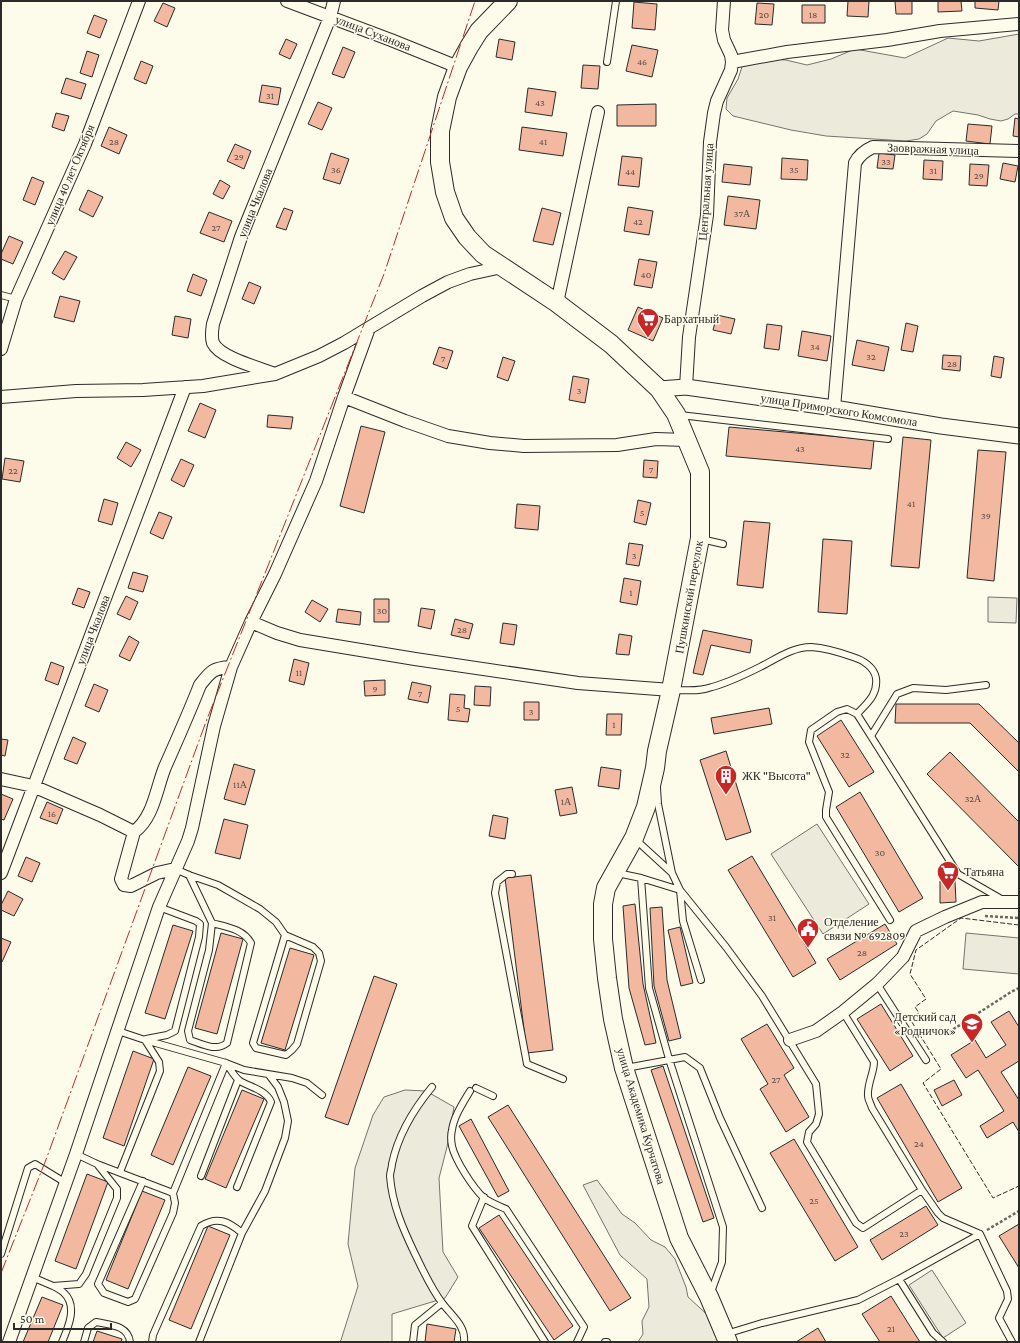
<svg xmlns="http://www.w3.org/2000/svg" width="1020" height="1343" viewBox="0 0 1020 1343" font-family="'Crimson Pro',serif">
	<style>
		.green { fill: #ecebdb; stroke: #74746e }
		.parking { fill: #eceadb; stroke: #74746e }
		.building { fill: #f2b8a0; stroke: #2b2b2b }
		.lines { fill: none; stroke-linecap: round; stroke-linejoin: round }
		.service-casing { stroke: #2b2b2b; stroke-width: 8 }
		.minor-casing { stroke: #2b2b2b; stroke-width: 14 }
		.tertiary-casing { stroke: #2b2b2b; stroke-width: 17 }
		.primary-casing { stroke: #2b2b2b; stroke-width: 20 }
		.path { stroke: #6a6964; stroke-width: 2.5; stroke-dasharray: 3 2; stroke-linecap: butt }
		.service { stroke: #fdfbea; stroke-width: 6 }
		.minor { stroke: #fdfbea; stroke-width: 12 }
		.tertiary { stroke: #fdfbea; stroke-width: 15 }
		.primary { stroke: #fdfbea; stroke-width: 18 }
		.fence { stroke: #2b2b2b; stroke-width: 1; stroke-dasharray: 5 2; stroke-linecap: butt }
		.power { stroke: #c62828; stroke-width: 1; stroke-dasharray: 14 3 2 3; stroke-linecap: butt }
		.labels { text-anchor: middle; stroke-width: 3; stroke-linejoin: round; paint-order: stroke }
		.number-label { font-size: 10px; fill: #5d4e48 }
		.street-label { font-size: 12px; fill: #2b2b2b; stroke: #fdfbea }
		.poi-label { font-size: 12px; fill: #2b2b2b; stroke: #fdfbea; text-anchor: start }
	</style>
	<rect width="100%" height="100%" fill="#fdfbea"/>
	<path class="green" d="M1019,34V114H1015L1008,119L1001,121L990,119L978,115L953,111L936,121L927,134L919,139L906,141L826,136L791,130L733,116L726,109L727,98L738,79L744,61L760,58L786,60L807,65L831,59L855,49L905,58L948,38L979,41Z
		M966,933L1019,938V974L963,969Z
		M405,1090L426,1091L454,1107L447,1147L439,1178L443,1252L458,1277L445,1298L392,1314V1342H339L341,1340L358,1286L348,1244L355,1168L373,1115L384,1097Z
		M597,1180L622,1214L635,1223L651,1240L665,1247L675,1259L686,1287L688,1297L712,1319L720,1342H638L643,1334L642,1321L649,1307L647,1279L620,1255L583,1185Z"/>
	<path class="parking" d="M988,597L1017,598L1016,623L988,622Z
		M817,824L869,904L823,934L771,854Z
		M932,1270L966,1323L943,1338L909,1285Z"/>
	<path class="building" d="M848,1H869L868,17L847,16Z
		M895,1H912V14H896Z
		M938,1H961L962,11L938,12Z
		M975,1H999L998,10L975,8Z
		M634,2L657,4L655,30L632,28Z
		M163,3L175,8L167,27L154,21Z
		M757,3L774,4L772,25L755,24Z
		M802,5H825V23H802Z
		M94,15L107,20L100,38L87,33Z
		M286,39L297,44L290,59L279,54Z
		M499,39L515,42L512,60L496,57Z
		M632,45L658,50L652,77L626,71Z
		M343,47L355,52L344,78L332,74Z
		M87,51L99,55L92,77L80,73Z
		M141,61L153,66L146,84L134,79Z
		M583,65L600,66L598,89L581,88Z
		M66,78L86,84L81,99L61,93Z
		M262,85L281,88L278,105L259,102Z
		M528,88L556,92L552,116L525,112Z
		M318,102L332,108L322,130L308,124Z
		M656,104V126H617V105Z
		M56,113L69,116L64,131L52,127Z
		M1015,118L1019,119V137L1013,136Z
		M968,124L992,126L990,144L966,141Z
		M109,127L127,135L119,154L101,146Z
		M522,127L567,133L563,156L519,150Z
		M235,144L251,151L244,169L227,161Z
		M331,153L349,159L340,184L323,179Z
		M879,153L895,155L893,169L877,168Z
		M622,156L642,158L639,187L618,185Z
		M782,158L808,160L807,180L781,179Z
		M924,160L943,161L942,180L923,179Z
		M1003,163L1018,166L1015,182L1000,179Z
		M724,164L752,167L750,185L722,182Z
		M970,164L989,165L987,186L969,185Z
		M32,177L44,182L35,205L23,200Z
		M220,180L230,186L223,199L213,194Z
		M88,190L103,197L93,217L79,210Z
		M728,196L760,200L756,229L724,225Z
		M628,207L653,211L649,235L624,231Z
		M284,208L293,211L286,230L276,227Z
		M542,208L561,213L553,245L533,241Z
		M209,212L232,221L224,242L200,233Z
		M9,236L23,242L13,264L1,259V254Z
		M65,251L77,257L64,280L52,273Z
		M639,259L657,262L652,288L634,285Z
		M193,274L207,280L201,296L187,291Z
		M249,282L261,287L254,304L242,299Z
		M60,296L80,301L74,322L54,317Z
		M638,307L663,318L653,341L628,330Z
		M717,315L735,319L731,334L713,330Z
		M175,316L191,319L188,338L172,335Z
		M906,323L918,326L913,352L901,350Z
		M767,324L782,326L779,350L764,348Z
		M802,331L831,336L827,361L798,356Z
		M857,340L889,347L884,371L852,365Z
		M439,347L453,351L447,369L433,364Z
		M943,355L961,356L960,371L942,369Z
		M994,356L1004,358L1001,378L991,376Z
		M503,357L515,361L508,381L497,377Z
		M573,376L589,379L585,403L569,400Z
		M200,403L216,410L205,438L188,431Z
		M268,415L293,417L291,429L267,427Z
		M361,426L385,432L364,513L340,506Z
		M729,427L874,440L871,469L726,456Z
		M903,437L931,440L919,568L891,566Z
		M126,442L141,450L131,467L117,458Z
		M978,450L1006,452L994,581L967,578Z
		M5,458L24,461L20,482L2,479Z
		M181,459L194,465L184,487L171,480Z
		M644,460L658,461L657,478L643,477Z
		M104,499L118,503L112,525L98,521Z
		M638,500L651,503L646,525L634,522Z
		M517,504L540,506L538,530L515,528Z
		M159,512L172,517L163,539L150,533Z
		M744,521L770,523L763,588L737,585Z
		M823,539L852,541L847,614L818,612Z
		M629,543L643,545L639,566L626,564Z
		M133,572L148,576L143,592L128,588Z
		M624,578L641,581L637,605L620,602Z
		M78,588L90,592L84,608L72,604Z
		M126,596L138,602L130,620L117,614Z
		M374,599H389V622H374Z
		M312,600L328,609L320,622L305,612Z
		M421,608L435,610L431,629L418,626Z
		M338,609L361,612L360,625L336,622Z
		M455,619L473,624L469,639L451,635Z
		M503,623L517,625L514,645L500,643Z
		M703,630L752,640L750,653L711,645L703,675L693,673Z
		M619,634L632,636L629,655L616,654Z
		M129,636L139,642L130,661L119,656Z
		M294,659L309,663L304,685L289,681Z
		M51,662L64,667L58,685L45,680Z
		M385,680V695L365,696L364,681Z
		M412,682L431,686L428,703L408,699Z
		M94,684L108,690L99,712L85,706Z
		M475,686L491,687L490,706L474,705Z
		M450,694L465,695L464,708L470,709L468,722L448,720Z
		M524,702H539V720H524Z
		M896,704H979L1019,743V772L970,723H895Z
		M769,708L772,724L714,734L711,718Z
		M607,714H622L621,735H606Z
		M841,720L874,772L849,787L817,736Z
		M73,737L86,743L77,764L64,759Z
		M1,739L8,740L5,756L1,755Z
		M726,751L751,832L726,840L700,760Z
		M950,752L1019,822V867L927,774Z
		M234,764L255,770L245,805L224,799Z
		M601,767L621,770L619,789L598,786Z
		M572,787L577,813L560,816L555,790Z
		M860,792L923,898L899,912L836,807Z
		M1,794L13,799L4,820L1,819Z
		M47,802L63,809L57,824L40,818Z
		M493,815L508,818L505,839L489,836Z
		M224,819L248,825L240,859L215,853Z
		M752,856L816,963L793,977L728,870Z
		M26,857L40,863L32,882L18,876Z
		M531,875L553,1050L527,1053L505,878Z
		M940,881H955L956,902L940,903Z
		M8,891L23,899L14,916L1,910V905Z
		M635,904L643,984L656,1043L645,1045L629,988L623,906Z
		M662,907L667,980L681,1038L669,1041L654,986L650,908Z
		M885,924L897,944L840,980L827,959Z
		M173,925L193,931L165,1019L145,1013Z
		M680,927L693,983L681,986L668,930Z
		M221,933L243,939L217,1034L195,1028Z
		M1,938L11,942L2,962L1,961Z
		M290,948L314,955L285,1050L261,1043Z
		M374,976L397,984L348,1125L325,1117Z
		M881,1004L913,1056L890,1071L857,1019Z
		M1009,1011L1019,1027V1061L1001,1072L1019,1100V1132L1013,1122L987,1138L980,1126L1004,1111L978,1070L966,1078L951,1055L975,1040L986,1058L1006,1045L991,1022Z
		M767,1024L794,1068L784,1075L809,1117L786,1132L760,1089L768,1084L741,1039Z
		M133,1051L154,1059L124,1146L103,1138Z
		M663,1066L714,1218L703,1222L651,1070Z
		M188,1067L211,1076L173,1165L151,1155Z
		M954,1080L962,1095L942,1106L934,1090Z
		M901,1084L962,1188L938,1202L877,1098Z
		M242,1090L264,1099L226,1188L205,1179Z
		M508,1105L631,1298L610,1311L488,1117Z
		M471,1119L509,1191L498,1197L459,1126Z
		M794,1139L858,1247L835,1261L770,1153Z
		M87,1174L108,1182L76,1269L55,1261Z
		M142,1191L165,1200L128,1289L106,1280Z
		M926,1206L938,1225L882,1260L870,1240Z
		M499,1215L573,1326L554,1340L479,1228Z
		M1019,1224V1268L999,1236Z
		M208,1226L230,1235L191,1329L169,1320Z
		M891,1296L920,1342H880L862,1314Z
		M42,1297L63,1305L48,1342H23Z
		M427,1324L456,1329L454,1342H425Z
		M818,1328L826,1342H796Z
		M97,1331L122,1339L121,1342H93Z"/>
	<g class="lines">
		<g class="service-casing">
			<path id="service" d="M607,62L616,1
				M1,295L16,299
				M680,415L888,439
				M701,539L723,544
				M673,690C686,690 699,692 712,687C727,683 746,674 760,667C776,659 792,647 811,647C825,648 839,652 853,657C863,660 874,667 876,678C878,695 867,703 857,714
				M871,736L897,694L913,688L946,690L986,685
				M657,788L658,804L672,873L680,890L726,947L762,996L816,1084L819,1114L816,1124L809,1132L807,1142L856,1223L863,1228L922,1190L872,1108C871,1104 868,1100 868,1096C867,1084 874,1073 874,1062L843,1012
				M635,839L672,873
				M175,869L189,875L218,885L260,909L276,922L285,935L313,947L319,953L321,961L297,1044L292,1050L286,1055L256,1048L253,1043L285,935
				M617,873L641,878L680,890L683,921L701,980
				M512,874H507L497,882L495,893L527,1064L563,1079
				M189,875L212,923C227,927 243,929 251,943L227,1043C216,1052 202,1044 190,1040L188,1031L209,950L212,923
				M641,878L649,988L669,1059L723,1227L722,1262L711,1292
				M890,920L826,817V810L829,792L809,742L811,730L837,712L847,709L857,714L958,874L1003,900
				M877,984L926,1060
				M118,1031L145,1040L159,1062L160,1071L120,1172
				M146,1039L167,1035L175,1031L199,937L200,924L196,921L159,907
				M145,1040L226,1063L244,1070L292,1078L307,1083L322,1095
				M226,1063C230,1068 234,1077 240,1081C250,1087 266,1090 271,1102L237,1187
				M626,1068L685,1057L700,1068L720,1118L762,1208
				M432,1087C413,1110 398,1135 392,1164C392,1168 390,1172 390,1176C392,1204 403,1229 415,1254C423,1270 431,1289 443,1304C452,1316 466,1326 464,1342
				M476,1088L493,1096
				M470,1091C463,1103 454,1116 452,1130C451,1134 451,1141 452,1146C455,1160 473,1188 484,1198C491,1203 499,1206 506,1209L584,1327L577,1342
				M76,1154L97,1164L173,1193L226,1063
				M201,1176L238,1080
				M143,1181L98,1284L104,1293L128,1302L135,1299L173,1213L175,1203L173,1193
				M922,1190L938,1213L943,1218L980,1234L1007,1291L1008,1299L999,1318L1012,1342
				M484,1197L472,1226L545,1342
				M1,1254L28,1168L35,1164L66,1183
				M32,1277L53,1286L79,1284L86,1274L117,1198V1189L97,1164
				M899,1279L933,1333L943,1342
				M53,1286C57,1288 61,1290 64,1293C78,1306 68,1328 62,1342
				M726,1334L762,1323L858,1300L899,1279L980,1234
				M84,1342L88,1328L96,1322C110,1325 128,1325 130,1342
				M152,1342L153,1335L201,1226C217,1216 228,1221 242,1233
				M199,1342L242,1233L265,1191L285,1138L288,1121L284,1102L278,1087L269,1075
				M413,1342L415,1325L442,1303
				M605,1342H607"/>
		</g>
		<g class="minor-casing">
			<path id="minor" d="M287,1L391,40L458,67
				M732,62L787,52L887,40L940,31L1019,24
				M557,303L598,112
				M1,349L16,299L85,144L139,1
				M275,374C260,368 220,358 213,343C211,337 212,330 213,324L241,237L330,17L334,1
				M686,387L689,337L707,215L710,142L714,113L717,101L731,70L732,62L731,55L724,40L722,30L724,1
				M1,397L76,391L143,390L203,386L275,374L319,356L344,343L422,296L448,282L470,274L502,267
				M344,397L405,421L448,436L490,443L524,446L617,445L656,439L686,440
				M834,408L855,163C859,155 864,151 873,147L1019,151
				M251,622L277,633L300,640L415,659L578,683L671,690
				M1,779L33,786L100,815L134,832L121,879L124,885L131,886L157,873L175,869
				M134,832C154,817 156,789 165,767C177,740 189,713 200,685C211,671 213,668 231,667
				M1,873L185,387
				M790,1040L816,1031L843,1012L877,984L903,957L916,931L945,917L982,902H1019
				M9,1342L76,1154L159,907L188,841L192,828L214,726L231,667L251,622L275,574L316,481L344,397L369,328"/>
		</g>
		<g class="tertiary-casing">
			<path id="tertiary" d="M659,389L686,387L834,408L941,426L1019,436"/>
		</g>
		<g class="primary-casing">
			<path id="primary" d="M508,1L479,31L469,47L458,67L447,97L440,131V162L445,192L454,218L467,237L483,254L557,303L611,344L659,389L676,414L700,472V538L671,690L657,751L655,768L646,807L634,838L606,888L603,904V939L607,978L613,1019L624,1068L679,1238L709,1297L728,1342"/>
		</g>
		<path class="path" d="M985,916L1019,918
			M949,1032L1011,992L1019,988
			M987,1230L1019,1211"/>
		<use href="#service" class="service"/>
		<use href="#minor" class="minor"/>
		<use href="#tertiary" class="tertiary"/>
		<use href="#primary" class="primary"/>
		<path class="fence" d="M1019,925L961,918L916,950L910,974L926,999L915,1007L919,1013L910,1019L941,1069L923,1083L993,1198L1019,1186"/>
		<path class="power" d="M1,1273L47,1157L207,719L384,274L475,1"/>
	</g>
	<defs>
		<g id="supermarket-pin" transform="scale(1.15)"><path d="M0 17L-7.5 6A9.5 9.5 0 1 1 7.5 6Z" fill="#c62828" stroke="#fdfbea"/><path d="M-6-5.5h2.5l.6 2H6L4.5 2H-2.5L-4.4-4H-6ZM-1.5 3.2a1.3 1.3 0 1 0 .1 0ZM3 3.2a1.3 1.3 0 1 0 .1 0Z" fill="#fff"/></g>
		<g id="building-pin" transform="scale(1.15)"><path d="M0 17L-7.5 6A9.5 9.5 0 1 1 7.5 6Z" fill="#c62828" stroke="#fdfbea"/><path d="M-4-6H4V6H1V3H-1V6H-4ZM-2.5-4.3h1.7v1.8h-1.7ZM.8-4.3h1.7v1.8H.8ZM-2.5-1h1.7V.8h-1.7ZM.8-1h1.7V.8H.8Z" fill="#fff"/></g>
		<g id="civic-pin" transform="scale(1.15)"><path d="M0 17L-7.5 6A9.5 9.5 0 1 1 7.5 6Z" fill="#c62828" stroke="#fdfbea"/><path d="M-.6-6.5H3V-4.5H.6V-3L4-1V1h2V6H-6V1h2V-1L-.6-3ZM-1.2 2.5V6h2.4V2.5Z" fill="#fff"/></g>
		<g id="school-pin" transform="scale(1.15)"><path d="M0 17L-7.5 6A9.5 9.5 0 1 1 7.5 6Z" fill="#c62828" stroke="#fdfbea"/><path d="M0-5L7-2L0 1L-7-2ZM-4 1L0 2.5L4 1V4Q0 6-4 4Z" fill="#fff"/></g>
	</defs>
	<g fill-rule="evenodd">
		<use href="#supermarket-pin" x="648" y="319"/>
		<use href="#building-pin" x="726" y="776"/>
		<use href="#supermarket-pin" x="948" y="872"/>
		<use href="#civic-pin" x="808" y="929"/>
		<use href="#school-pin" x="972" y="1024"/>
	</g>
	<g class="labels">
		<g class="number-label">
			<text x="764" y="18">20</text>
			<text x="813" y="18">18</text>
			<text x="642" y="65">46</text>
			<text x="270" y="99">31</text>
			<text x="540" y="106">43</text>
			<text x="114" y="145">28</text>
			<text x="543" y="145">41</text>
			<text x="239" y="160">29</text>
			<text x="886" y="165">33</text>
			<text x="336" y="173">36</text>
			<text x="794" y="173">35</text>
			<text x="933" y="174">31</text>
			<text x="630" y="175">44</text>
			<text x="979" y="179">29</text>
			<text x="742" y="217">37А</text>
			<text x="638" y="225">42</text>
			<text x="216" y="231">27</text>
			<text x="646" y="278">40</text>
			<text x="815" y="350">34</text>
			<text x="871" y="360">32</text>
			<text x="443" y="362">7</text>
			<text x="952" y="367">28</text>
			<text x="579" y="394">3</text>
			<text x="800" y="452">43</text>
			<text x="651" y="473">7</text>
			<text x="13" y="474">22</text>
			<text x="911" y="507">41</text>
			<text x="642" y="516">5</text>
			<text x="986" y="519">39</text>
			<text x="634" y="559">3</text>
			<text x="631" y="596">1</text>
			<text x="382" y="614">30</text>
			<text x="462" y="633">28</text>
			<text x="299" y="676">11</text>
			<text x="375" y="692">9</text>
			<text x="420" y="697">7</text>
			<text x="458" y="712">5</text>
			<text x="531" y="715">3</text>
			<text x="614" y="728">1</text>
			<text x="845" y="758">32</text>
			<text x="240" y="788">11А</text>
			<text x="973" y="802">32А</text>
			<text x="566" y="805">1А</text>
			<text x="52" y="817">16</text>
			<text x="880" y="856">30</text>
			<text x="772" y="921">31</text>
			<text x="862" y="956">28</text>
			<text x="776" y="1083">27</text>
			<text x="919" y="1147">24</text>
			<text x="814" y="1204">25</text>
			<text x="904" y="1237">23</text>
			<text x="891" y="1332">21</text>
		</g>
		<g class="street-label">
			<text transform="translate(373 33) rotate(21)" y="4">улица Суханова</text>
			<text transform="translate(933 149) rotate(2)" y="4">Заовражная улица</text>
			<text transform="translate(70 175) rotate(-67)" y="4">улица 40 лет Октября</text>
			<text transform="translate(706 192) rotate(-86)" y="4">Центральная улица</text>
			<text transform="translate(255 203) rotate(-68)" y="4">улица Чкалова</text>
			<text transform="translate(839 410) rotate(9)" y="4">улица Приморского Комсомола</text>
			<text transform="translate(689 597) rotate(-80)" y="4">Пушкинский переулок</text>
			<text transform="translate(93 630) rotate(-69)" y="4">улица Чкалова</text>
			<text transform="translate(641 1116) rotate(73)" y="4">улица Академика Курчатова</text>
		</g>
		<g class="poi-label">
			<text x="664" y="323">Бархатный</text>
			<text x="742" y="780">ЖК "Высота"</text>
			<text x="964" y="876">Татьяна</text>
			<text x="824" y="926">Отделение<tspan x="824" dy="14">связи № 692809</tspan></text>
			<text x="956" y="1021" text-anchor="end">Детский сад<tspan x="956" dy="14">«Родничок»</tspan></text>
		</g>
	</g>
	<rect width="1020" height="1343" fill="none" stroke="#2b2b2b" stroke-width="4"/>
	<path d="M14 1323v6h97v-6" fill="none" stroke="#2b2b2b" stroke-width="2"/>
	<text x="20" y="1323" font-size="12" fill="#2b2b2b" stroke="#fdfbea" stroke-width="3" paint-order="stroke">50 m</text>
</svg>
